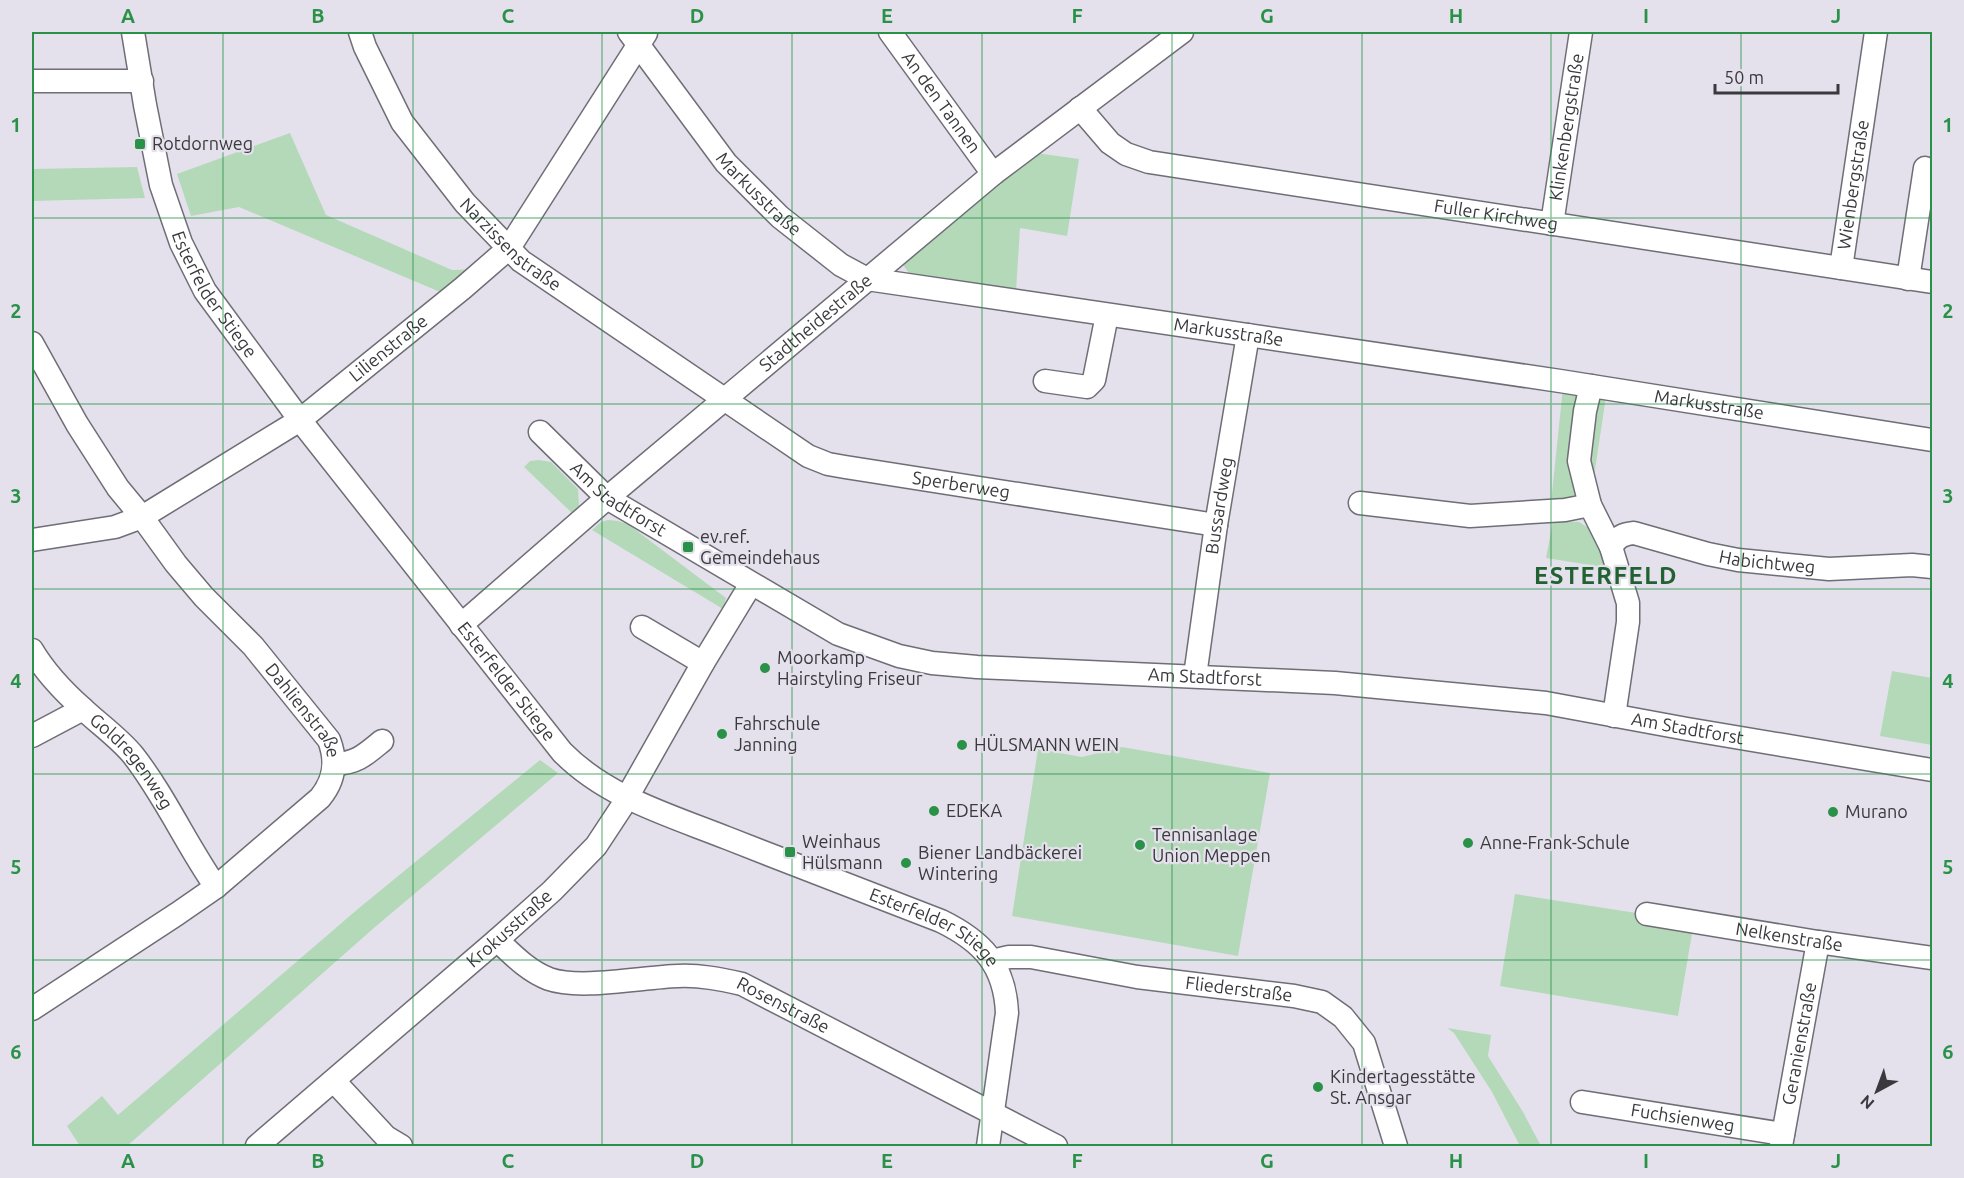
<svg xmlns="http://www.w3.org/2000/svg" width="1964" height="1178" viewBox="0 0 1964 1178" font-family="Ubuntu,sans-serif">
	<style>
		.green { fill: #b4d9b9 }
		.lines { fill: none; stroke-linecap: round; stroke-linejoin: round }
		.minor-casing { stroke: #6f6d76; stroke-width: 25 }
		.minor { stroke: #fff; stroke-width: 22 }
		.grid { fill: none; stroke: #2a9248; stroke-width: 1.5; stroke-opacity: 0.55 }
		.poi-dot { fill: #2a9248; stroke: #e4e1ec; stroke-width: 2 }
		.labels { text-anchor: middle; stroke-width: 4.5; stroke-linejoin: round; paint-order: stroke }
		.street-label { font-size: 18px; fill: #3a393d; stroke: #e4e1ec }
		.poi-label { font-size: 18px; fill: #3a393d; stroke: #e4e1ec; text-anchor: start }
		.district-label { font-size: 24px; font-weight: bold; letter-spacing: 1.5px; fill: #226132; stroke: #e4e1ec }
		.neatline { fill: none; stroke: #2a9248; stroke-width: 2 }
		.grid-label { font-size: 20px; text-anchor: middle; font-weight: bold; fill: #2a9248 }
	</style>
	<rect width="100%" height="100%" fill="#e4e1ec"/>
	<path class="green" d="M290,133L326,215L452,270L485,269L452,297L239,207L191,216L177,174Z
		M1036,153L1079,159L1067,236L1020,228L1016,291L911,276L901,262Z
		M137,167L145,198L32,201V169Z
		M1563,387L1579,394L1578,491L1570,499L1551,503Z
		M1606,396L1592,490L1586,447L1599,400Z
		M539,460L551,462L578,489L579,506L573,514L524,467L530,461Z
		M608,520L618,521L629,525L726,598L723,609L592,530L601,522Z
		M1553,521L1579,522L1592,530L1609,568L1546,558Z
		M1892,671L1932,678V745L1880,736Z
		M1122,747L1270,773L1238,956L1012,916L1038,749L1082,757Z
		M540,760L558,773L375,927L127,1146H80L67,1126L102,1096L118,1115L359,908Z
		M1515,894L1694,922L1678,1016L1500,986Z
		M1447,1028L1491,1035L1488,1056L1523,1112L1541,1146H1520L1492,1092L1454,1033Z"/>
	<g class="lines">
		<g class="minor-casing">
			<g id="minor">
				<path id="s1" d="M133,32L145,105L161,185L181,243L205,291L300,420L562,752C606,797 669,815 727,838C798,866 869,893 941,921C982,941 1005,965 1007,1013L988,1146"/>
				<path id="s2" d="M360,32L365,47L402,122L465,203L521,261L808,456L828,464L845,467L1216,525"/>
				<path id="s3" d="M629,32L726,163L780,217L841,265L867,279L1560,381L1932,440"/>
				<path id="s4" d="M890,32L993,174"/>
				<path d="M32,81H142"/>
				<path id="s5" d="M1080,108L1110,143L1126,154L1149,162L1932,282"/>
				<path id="s6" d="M1552,224L1581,32"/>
				<path id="s7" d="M1841,268L1876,32"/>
				<path d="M1908,279L1925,168"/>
				<path id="s8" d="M32,343L77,424L118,488L142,517L176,564L204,597L253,646L329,740C337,761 335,780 320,798L216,887L177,914L32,1009"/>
				<path d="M1045,381L1087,387L1094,380L1107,315"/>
				<path d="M1591,386L1585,411L1579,461L1590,505L1611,547L1628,603V622L1614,716"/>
				<path id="s9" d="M540,432L607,498L838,634L899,656L932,663L977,667L1335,683L1546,703L1687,729L1932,770"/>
				<path d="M1360,503L1470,516L1565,510L1590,505"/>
				<path id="s10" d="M32,540L115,527L142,517L300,420L463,288L509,248L646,33"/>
				<path id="s11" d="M1611,547C1617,537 1623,534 1634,533L1708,554L1738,560L1829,569L1912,565L1932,567"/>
				<path id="s12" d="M461,625L607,498L993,174L1182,32"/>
				<path d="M642,627L703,663"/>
				<path id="s13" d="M32,650C45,672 63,691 82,708C99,724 118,737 133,755C165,796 186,844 216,887"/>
				<path id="s14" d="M1195,676L1216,525L1248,335"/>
				<path d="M32,736L83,709"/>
				<path d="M335,764C357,763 365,755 382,741"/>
				<path id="s15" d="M1647,914L1818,942L1932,958"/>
				<path id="s16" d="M497,940C513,955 528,971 549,979C580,990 643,977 678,976C700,975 720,979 742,984L1056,1146"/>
				<path id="s17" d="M992,961L1009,957H1031L1137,977L1294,996L1322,1002L1343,1017L1364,1043L1396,1146"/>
				<path d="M334,1081L386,1137L401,1146"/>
				<path id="s18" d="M1582,1102L1783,1134"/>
				<path id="s19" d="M257,1146L497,940L552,891L596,846L621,808L703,663L751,584"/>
				<path id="s20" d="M1781,1146L1818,942"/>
			</g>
		</g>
		<use href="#minor" class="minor"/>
	</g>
	<path class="grid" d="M223,32V1146M413,32V1146M602,32V1146M792,32V1146M982,32V1146M1172,32V1146M1362,32V1146M1551,32V1146M1741,32V1146M32,218H1932M32,404H1932M32,589H1932M32,774H1932M32,960H1932"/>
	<g class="poi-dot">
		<rect x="134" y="138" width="12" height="12" rx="3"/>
		<rect x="682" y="541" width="12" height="12" rx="3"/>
		<circle cx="765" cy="668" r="6"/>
		<circle cx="722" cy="734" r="6"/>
		<circle cx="962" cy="745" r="6"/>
		<circle cx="934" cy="811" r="6"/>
		<circle cx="1833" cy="812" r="6"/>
		<circle cx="1468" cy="843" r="6"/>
		<circle cx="1140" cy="845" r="6"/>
		<rect x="784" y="846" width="12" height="12" rx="3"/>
		<circle cx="906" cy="863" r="6"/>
		<circle cx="1318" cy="1087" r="6"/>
	</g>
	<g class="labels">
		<g class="street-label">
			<text dy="6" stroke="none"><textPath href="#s4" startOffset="87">An den Tannen</textPath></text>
			<text dy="6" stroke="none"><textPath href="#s6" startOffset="98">Klinkenbergstraße</textPath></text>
			<text dy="6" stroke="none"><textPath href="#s7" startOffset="84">Wienbergstraße</textPath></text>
			<text dy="6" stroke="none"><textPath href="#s3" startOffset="208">Markusstraße</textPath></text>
			<text dy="6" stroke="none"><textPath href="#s5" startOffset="441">Fuller Kirchweg</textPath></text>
			<text dy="6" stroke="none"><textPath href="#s2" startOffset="264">Narzissenstraße</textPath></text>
			<text dy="6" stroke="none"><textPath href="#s1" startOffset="278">Esterfelder Stiege</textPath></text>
			<text dy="6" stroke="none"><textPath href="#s12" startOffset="466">Stadtheidestraße</textPath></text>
			<text dy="6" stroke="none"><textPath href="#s3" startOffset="712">Markusstraße</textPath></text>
			<text dy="6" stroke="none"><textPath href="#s10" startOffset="412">Lilienstraße</textPath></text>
			<text dy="6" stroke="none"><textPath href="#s3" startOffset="1198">Markusstraße</textPath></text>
			<text dy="6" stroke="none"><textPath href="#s2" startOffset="786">Sperberweg</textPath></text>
			<text dy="6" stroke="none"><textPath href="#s9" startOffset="104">Am Stadtforst</textPath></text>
			<text dy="6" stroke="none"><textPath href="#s14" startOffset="172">Bussardweg</textPath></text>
			<text dy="6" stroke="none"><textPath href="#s11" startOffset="165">Habichtweg</textPath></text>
			<text dy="6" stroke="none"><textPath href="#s9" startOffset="734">Am Stadtforst</textPath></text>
			<text dy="6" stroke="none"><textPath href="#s1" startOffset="764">Esterfelder Stiege</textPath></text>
			<text dy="6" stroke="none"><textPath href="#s8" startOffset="459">Dahlienstraße</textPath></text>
			<text dy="6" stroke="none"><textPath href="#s9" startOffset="1220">Am Stadtforst</textPath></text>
			<text dy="6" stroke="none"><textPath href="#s13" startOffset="150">Goldregenweg</textPath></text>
			<text dy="6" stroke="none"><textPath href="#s19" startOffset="333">Krokusstraße</textPath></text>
			<text dy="6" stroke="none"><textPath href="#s1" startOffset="1268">Esterfelder Stiege</textPath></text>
			<text dy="6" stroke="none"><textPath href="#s15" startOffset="144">Nelkenstraße</textPath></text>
			<text dy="6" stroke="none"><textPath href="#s17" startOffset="250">Fliederstraße</textPath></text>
			<text dy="6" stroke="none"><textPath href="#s16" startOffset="306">Rosenstraße</textPath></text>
			<text dy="6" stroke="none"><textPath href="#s20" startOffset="104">Geranienstraße</textPath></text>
			<text dy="6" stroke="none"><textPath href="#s18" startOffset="102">Fuchsienweg</textPath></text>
		</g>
		<g class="poi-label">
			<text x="152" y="150">Rotdornweg</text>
			<text x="700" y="543">ev.ref.<tspan x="700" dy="21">Gemeindehaus</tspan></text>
			<text x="777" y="664">Moorkamp<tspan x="777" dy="21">Hairstyling Friseur</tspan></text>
			<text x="734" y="730">Fahrschule<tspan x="734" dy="21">Janning</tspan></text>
			<text x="974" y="751">HÜLSMANN WEIN</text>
			<text x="946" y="817">EDEKA</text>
			<text x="1845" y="818">Murano</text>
			<text x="1152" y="841">Tennisanlage<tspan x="1152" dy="21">Union Meppen</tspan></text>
			<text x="802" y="848">Weinhaus<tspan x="802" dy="21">Hülsmann</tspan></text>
			<text x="1480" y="849">Anne-Frank-Schule</text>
			<text x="918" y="859">Biener Landbäckerei<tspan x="918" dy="21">Wintering</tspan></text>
			<text x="1330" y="1083">Kindertagesstätte<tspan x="1330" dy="21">St. Ansgar</tspan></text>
		</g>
		<g class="district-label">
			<text x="1606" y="584">ESTERFELD</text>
		</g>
	</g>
	<rect width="1964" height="1178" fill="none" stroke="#e4e1ec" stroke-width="66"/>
	<g transform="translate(1877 1091) rotate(221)" stroke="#e4e1ec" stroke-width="4.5" paint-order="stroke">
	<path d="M0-4.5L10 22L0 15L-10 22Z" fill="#3a393d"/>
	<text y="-9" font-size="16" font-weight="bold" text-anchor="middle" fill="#3a393d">N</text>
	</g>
	<path d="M1715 84v9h123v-9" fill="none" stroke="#3a393d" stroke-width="3"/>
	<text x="1724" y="84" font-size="18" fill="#3a393d" stroke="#e4e1ec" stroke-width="4.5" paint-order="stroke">50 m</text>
	<rect x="33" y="33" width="1898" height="1112" class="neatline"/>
	<g class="grid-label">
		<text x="128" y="23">A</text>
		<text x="318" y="23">B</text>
		<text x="508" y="23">C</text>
		<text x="697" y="23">D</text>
		<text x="887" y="23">E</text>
		<text x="1077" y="23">F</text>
		<text x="1267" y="23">G</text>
		<text x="1456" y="23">H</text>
		<text x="1646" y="23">I</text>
		<text x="1836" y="23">J</text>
		<text x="16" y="132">1</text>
		<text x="1948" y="132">1</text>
		<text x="16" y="318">2</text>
		<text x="1948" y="318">2</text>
		<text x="16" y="503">3</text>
		<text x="1948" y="503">3</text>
		<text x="16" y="688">4</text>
		<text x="1948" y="688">4</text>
		<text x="16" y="874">5</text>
		<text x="1948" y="874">5</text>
		<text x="16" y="1059">6</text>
		<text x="1948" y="1059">6</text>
		<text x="128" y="1168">A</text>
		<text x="318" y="1168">B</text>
		<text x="508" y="1168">C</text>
		<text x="697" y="1168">D</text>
		<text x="887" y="1168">E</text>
		<text x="1077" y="1168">F</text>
		<text x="1267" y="1168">G</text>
		<text x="1456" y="1168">H</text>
		<text x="1646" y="1168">I</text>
		<text x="1836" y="1168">J</text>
	</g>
</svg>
